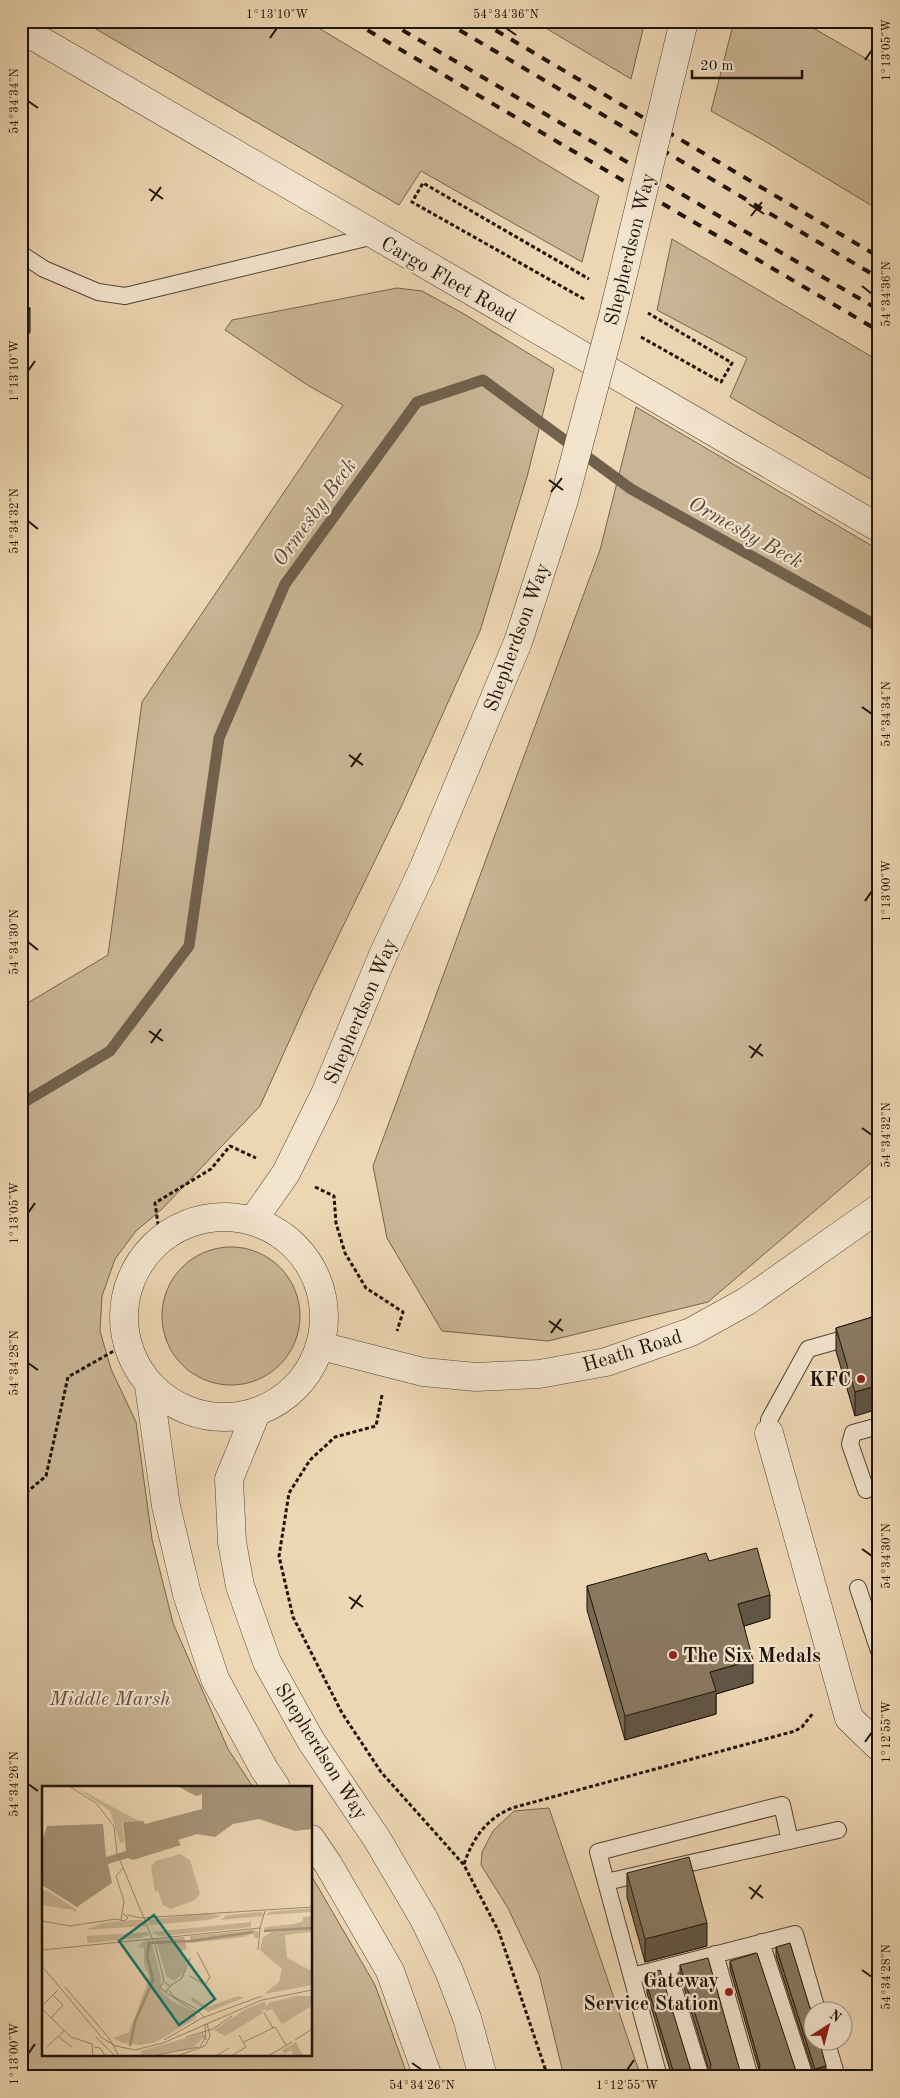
<svg xmlns="http://www.w3.org/2000/svg" width="900" height="2098" viewBox="0 0 900 2098" font-family="'Old Standard TT',serif">
	<style>
		.green { fill: #cab596; stroke: #74644f }
		.lines { fill: none; stroke-linecap: round; stroke-linejoin: round }
		.stream { stroke: #71614c; stroke-width: 11 }
		.service-casing { stroke: #524433; stroke-width: 18 }
		.minor-casing { stroke: #524433; stroke-width: 29 }
		.tertiary-casing { stroke: #524433; stroke-width: 29 }
		.path { stroke: #1f1408; stroke-width: 3; stroke-dasharray: 4 2.5; stroke-linecap: butt }
		.service { stroke: #f3e4ce; stroke-width: 16 }
		.minor { stroke: #f3e4ce; stroke-width: 28 }
		.tertiary { stroke: #f3e4ce; stroke-width: 28 }
		.rail { stroke: #1f1408; stroke-width: 4; stroke-dasharray: 9 9; stroke-linecap: butt }
		.tertiary-bridge-casing { stroke: #524433; stroke-width: 29; stroke-linecap: butt }
		.tertiary-bridge { stroke: #f3e4ce; stroke-width: 28 }
		.wall { fill: #776853; stroke: #1f1408 }
		.shaded-wall { fill: #615544; stroke: #1f1408 }
		.building { fill: #8a7961; stroke: #1f1408 }
		.ticks { fill: none; stroke: #1f1408; stroke-width: 2 }
		.poi-dot { fill: #8f2418; stroke: #f3e4ce; stroke-width: 2 }
		.labels { text-anchor: middle; stroke-width: 4.5; stroke-linejoin: round; paint-order: stroke }
		.street-label { font-size: 20px; fill: #1f1408; stroke: #f3e4ce }
		.poi-label { font-size: 20px; font-weight: bold; fill: #1f1408; stroke: #f3e4ce; text-anchor: end }
		.park-label { font-size: 20px; font-style: italic; fill: #5b4c3a; stroke: #f3e4ce }
		.water-label { font-size: 21px; font-style: italic; fill: #554735; stroke: #f3e4ce }
		.inset-river { fill: none; stroke: #a79479; stroke-width: 2.5 }
		.inset-road { fill: none; stroke: #9b886f; stroke-width: 1 }
		.view { fill: #0f766e; fill-opacity: 0.15; stroke: #0f766e; stroke-width: 2.5 }
		.inset-edge { fill: none; stroke: #1f1408; stroke-width: 2.5 }
		.neatline { fill: none; stroke: #1f1408; stroke-width: 2 }
		.ticks-label { font-size: 12px; text-anchor: middle; fill: #1f1408 }
	</style>
	<rect width="100%" height="100%" fill="#edd6b3"/>
	<filter id="stains"><feTurbulence type="fractalNoise" baseFrequency=".004" numOctaves="4"/><feColorMatrix values="0 0 0 0 .2 0 0 0 0 .09 0 0 0 0 .02 0 0 0 .5 -.17"/></filter>
	<radialGradient id="worn" r=".72"><stop offset=".6" stop-color="#630" stop-opacity="0"/><stop offset="1" stop-color="#630" stop-opacity=".3"/></radialGradient>
	<path class="green" d="M82,21H307L599,196L582,262L421,171L399,205Z
		M534,21H645L631,79Z
		M734,21H801L879,66V210L763,140L711,111Z
		M672,239L879,361V484L730,397L747,358L657,310Z
		M397,288L422,291L464,314L554,369L527,477L480,631L401,807L314,986L260,1106L162,1209L136,1231L115,1259L102,1296L100,1331L111,1369L136,1422L152,1539L173,1623L228,1749L253,1787H44V2054H311V1875L375,1985L408,2077H21V1007L108,955L142,702L343,405L309,386L225,330L232,320Z
		M636,407L879,550V1156L708,1302L548,1341L442,1331L387,1238L373,1166L600,550Z
		M162 1316a69 69 0 1 1 138 0a69 69 0 1 1-138 0Z
		M549,1808L641,2077H564L539,1974L508,1908L481,1865L482,1852L493,1831L514,1811Z"/>
	<g class="lines">
		<path class="stream" d="M21,1104L110,1051L189,946L219,738L285,584L417,402L483,380L631,489L879,627"/>
		<g class="service-casing">
			<path id="service" d="M21,254L44,269L98,292L125,296L374,236
				M769,1433V1420L808,1349L879,1329
				M866,1490L850,1444L853,1433L879,1426
				M858,1588L879,1651
				M606,1882L598,1852L782,1805L790,1841
				M761,1942L805,2077
				M715,1954L750,2077
				M667,1967L701,2077
				M632,1976L795,1934L817,2010
				M826,2040L837,2077
				M659,2077L606,1882L838,1830"/>
		</g>
		<g class="minor-casing">
			<path id="minor" d="M21,29L879,528
				M321,1346L423,1372L476,1377L539,1374L606,1362L691,1332L747,1301L879,1208
				M769,1433L849,1718L879,1747"/>
		</g>
		<g class="tertiary-casing">
			<path id="tertiary" d="M124 1317a100 100 0 1 1 200 0a100 100 0 1 1-200 0Z
				M254,1219L286,1173L325,1094L383,955L424,867
				M149,1386L166,1506L187,1594L215,1679L264,1769L276,1787
				M256,1413L229,1479L232,1542L240,1586L267,1662L311,1741L377,1839L424,1919L449,1971L467,2018L483,2077
				M311,1839L328,1864L390,1971L428,2077"/>
		</g>
		<path class="path" d="M584,299L412,202L423,183L589,279
			M641,337L721,382L732,363L648,313
			M315,1187L334,1196L336,1223L345,1253L366,1288L403,1312L397,1331
			M160,1238L155,1203L211,1169L230,1146L256,1158
			M382,1395L376,1426L335,1437L310,1460L289,1493L279,1556L293,1617L342,1713L381,1772L464,1865L499,1932L548,2077
			M21,1497L46,1476L68,1377L126,1344
			M464,1864C473,1838 486,1819 512,1808L795,1731L802,1727L813,1713"/>
		<use href="#service" class="service"/>
		<use href="#minor" class="minor"/>
		<use href="#tertiary" class="tertiary"/>
		<path class="rail" d="M352,21L879,331
			M387,21L879,310
			M444,21L879,278
			M480,21L879,257"/>
		<g class="tertiary-bridge-casing">
			<path id="tertiary-bridge" d="M424,867L518,642L564,500L613,316L684,21"/>
		</g>
		<use href="#tertiary-bridge" class="tertiary-bridge"/>
	</g>
	<path class="wall" d="M879,1315L855,1416L836,1351V1328Z
		M709,1561L770,1618L744,1626L753,1683L716,1694V1714L625,1740L587,1610V1586Z
		M627,1873L707,1946L645,1962L627,1897Z
		M776,1947L810,2008L812,2010L826,2074L815,2077L776,1956Z
		M730,1961L797,2077L757,2075L759,2070L730,1969Z
		M680,1965L740,2071L743,2076L709,2075V2071L680,1974Z
		M651,1973L691,2071L695,2076L698,2077H672L647,1993V1985L651,1984Z"/>
	<path class="shaded-wall" d="M30,308V332L21,346V322Z
		M879,1385V1409L855,1416V1392Z
		M770,1595V1618L738,1628V1604Z
		M753,1660V1683L716,1694V1714L625,1740V1716L710,1672Z
		M707,1923V1946L645,1962V1939Z
		M826,2066V2074L815,2077V2069Z
		M797,2074V2077H788Z"/>
	<path class="building" d="M21,303L30,308L21,322Z
		M879,1315V1385L855,1392L836,1328Z
		M757,1548L770,1595L738,1604L753,1660L710,1672L716,1691L625,1716L587,1586L706,1553L709,1561Z
		M689,1857L707,1923L645,1939L627,1873Z
		M790,1943L810,2008L817,2010H812V2040H819L826,2066L815,2069L776,1947Z
		M757,1953L797,2074L788,2077H754L757,2075L760,2066L730,1961Z
		M708,1958L740,2071L743,2076L747,2077H706L709,2075L711,2065L680,1965Z
		M660,1970L691,2071L695,2076L698,2077H675L647,1985L654,1983L651,1973Z
		M826,2005L828,2010H820Z"/>
	<path class="ticks" d="M506,28L516,35M270,38L277,28M865,60L872,50M28,101L38,108M149,189L163,199M151,201L161,187M749,204L764,214M751,216L762,202M862,286L872,294M28,371L35,361M549,480L563,490M551,492L562,478M28,521L38,529M862,707L872,714M349,755L363,765M351,767L361,753M865,901L872,891M28,942L38,950M149,1031L163,1041M151,1043L161,1029M749,1046L763,1056M751,1058L761,1044M862,1128L872,1135M28,1213L35,1203M549,1321L563,1331M551,1333L561,1319M28,1363L38,1370M862,1549L872,1556M349,1597L363,1607M351,1609L361,1595M865,1742L872,1732M28,1784L38,1791M749,1887L763,1898M751,1899L761,1885M862,1970L872,1977M28,2054L35,2044M412,2063L422,2070M627,2070L634,2060"/>
	<g class="poi-dot">
		<circle cx="861" cy="1379" r="5"/>
		<circle cx="673" cy="1655" r="5"/>
		<circle cx="729" cy="1992" r="5"/>
	</g>
	<g class="labels">
		<g class="street-label">
			<text transform="translate(629 249) rotate(-76)" y="7">Shepherdson Way</text>
			<text transform="translate(449 279) rotate(30)" y="7">Cargo Fleet Road</text>
			<text transform="translate(516 637) rotate(-70)" y="7">Shepherdson Way</text>
			<text transform="translate(360 1011) rotate(-67)" y="7">Shepherdson Way</text>
			<text transform="translate(632 1350) rotate(-17)" y="7">Heath Road</text>
			<text transform="translate(322 1751) rotate(58)" y="7">Shepherdson Way</text>
		</g>
		<g class="poi-label">
			<text x="851" y="1386">KFC</text>
			<text x="683" y="1662" text-anchor="start">The Six Medals</text>
			<text x="719" y="1987">Gateway<tspan x="719" dy="23">Service Station</tspan></text>
		</g>
		<g class="park-label">
			<text x="110" y="1705">Middle Marsh</text>
		</g>
		<g class="water-label">
			<text transform="translate(314 512) rotate(-54)" y="7">Ormesby Beck</text>
			<text transform="translate(746 532) rotate(29)" y="7">Ormesby Beck</text>
		</g>
	</g>
	<g transform="translate(42 1786)">
		<rect width="270" height="270" fill="#edd6b3"/>
		<path d="M32,0L93,33L101,35L80,36L82,56L78,57L68,25ZM138,68L148,74L158,108L153,114L129,123L121,119L116,105L113,106L109,82L113,75ZM4,104L34,123V128L31,124L0,119V105ZM270,122V126L224,129L227,126ZM220,126L221,130L178,134L185,129ZM165,127L180,130L166,134L108,139L106,134ZM270,130V146L243,149L245,172L270,185V199L222,208L237,196L240,183L218,164L221,151L232,145L242,147L231,143L222,144L224,141L252,138L261,135V131ZM91,134H101L104,140L44,144L60,137ZM209,136V141L162,146L117,150L110,146ZM212,144L217,146L216,152H213L211,147L202,151L149,157L148,150ZM106,146L107,149L98,152L46,157L45,153V150ZM142,151L145,163L139,165L145,174L142,187L132,195L125,191L113,153ZM109,154L119,192L118,204L130,215L154,227L155,232L114,256L99,259L81,257L71,252L87,246L108,190L102,179V162L95,161L102,155ZM197,210L201,212L166,226L149,214L150,211L165,221ZM253,210H270V220L240,238L230,223L223,226L226,217ZM223,215L225,222L220,225L221,227L183,250L172,244L202,224ZM158,248L163,250L150,263L99,270V265ZM254,256L261,270H252L249,264L242,268L240,264Z" fill="#cab596"/>
		<path d="M135,0H270V43L253,45L217,33L191,38L173,51L155,48L136,54L139,59L91,74L86,72L66,78L70,97L35,121L0,99V55L5,40L61,38L64,71L84,65L81,36L101,35L103,38L160,23V8L154,10Z" fill="#a79479"/>
		<path class="inset-river" d="M222,145L270,142M88,260L93,236L111,194L105,170L107,157L149,155L211,146"/>
		<path class="inset-road" d="M27,0L54,17L72,40L75,67L113,159L122,194L118,202L124,206L128,200L122,196M85,129L99,132L270,121M79,134L82,115L74,90L81,82M0,135L28,140L74,133L82,135L86,132L81,127M218,142L223,125M0,164L218,142M216,164L218,142M0,180L60,252L74,260L93,264L121,257L220,214L270,204M148,190L163,199L168,191L155,166M128,200L140,192L148,172M23,201L67,252L77,270M127,204L132,211L153,222L163,232M123,206L155,227M0,220L16,204M0,223L29,251L50,258L51,270M222,227L231,242M9,232L21,219L11,209M163,238L164,254M17,251L30,261M54,251L73,270M144,251L171,243L190,230M122,254L160,232L220,210M253,254L270,243M202,256L233,241L244,259M5,261L22,245M52,261L58,262L63,270M158,261L163,252L160,247M109,270L157,261M135,270L163,260L168,250L165,237M174,270L187,262M189,270L204,261L197,249M226,270L250,256"/>
		<path class="view" d="M112,129L173,213L137,239L77,155Z"/>
		<rect width="270" height="270" class="inset-edge"/>
	</g>
	<rect width="900" height="2098" fill="none" stroke="#edd6b3" stroke-width="55"/>
	<g transform="translate(828 2026) rotate(36)"><circle r="24" fill="#f3e4ce" stroke="#9e917f"/>
	<path d="M0-4L9 19L0 12L-9 19Z" fill="#8f2418"/>
	<text y="-8" font-size="14" font-weight="bold" text-anchor="middle" fill="#1f1408">N</text>
	</g>
	<path d="M692 70v8h110v-8" fill="none" stroke="#1f1408" stroke-width="2.5"/>
	<text x="700" y="70" font-size="15" fill="#1f1408" stroke="#f3e4ce" stroke-width="4" paint-order="stroke">20 m</text>
	<rect x="28" y="28" width="844" height="2042" class="neatline"/>
	<g class="ticks-label">
		<text x="277" y="18">1°13'10"W</text>
		<text x="506" y="18">54°34'36"N</text>
		<text transform="translate(886 50) rotate(-90)" y="4">1°13'05"W</text>
		<text transform="translate(14 101) rotate(-90)" y="4">54°34'34"N</text>
		<text transform="translate(886 294) rotate(-90)" y="4">54°34'36"N</text>
		<text transform="translate(14 371) rotate(-90)" y="4">1°13'10"W</text>
		<text transform="translate(14 521) rotate(-90)" y="4">54°34'32"N</text>
		<text transform="translate(886 714) rotate(-90)" y="4">54°34'34"N</text>
		<text transform="translate(886 891) rotate(-90)" y="4">1°13'00"W</text>
		<text transform="translate(14 942) rotate(-90)" y="4">54°34'30"N</text>
		<text transform="translate(886 1135) rotate(-90)" y="4">54°34'32"N</text>
		<text transform="translate(14 1213) rotate(-90)" y="4">1°13'05"W</text>
		<text transform="translate(14 1363) rotate(-90)" y="4">54°34'28"N</text>
		<text transform="translate(886 1556) rotate(-90)" y="4">54°34'30"N</text>
		<text transform="translate(886 1732) rotate(-90)" y="4">1°12'55"W</text>
		<text transform="translate(14 1784) rotate(-90)" y="4">54°34'26"N</text>
		<text transform="translate(886 1977) rotate(-90)" y="4">54°34'28"N</text>
		<text transform="translate(14 2054) rotate(-90)" y="4">1°13'00"W</text>
		<text x="422" y="2089">54°34'26"N</text>
		<text x="627" y="2089">1°12'55"W</text>
	</g>
	<rect width="100%" height="100%" filter="url(#stains)"/>
	<rect width="100%" height="100%" fill="url(#worn)"/>
</svg>
